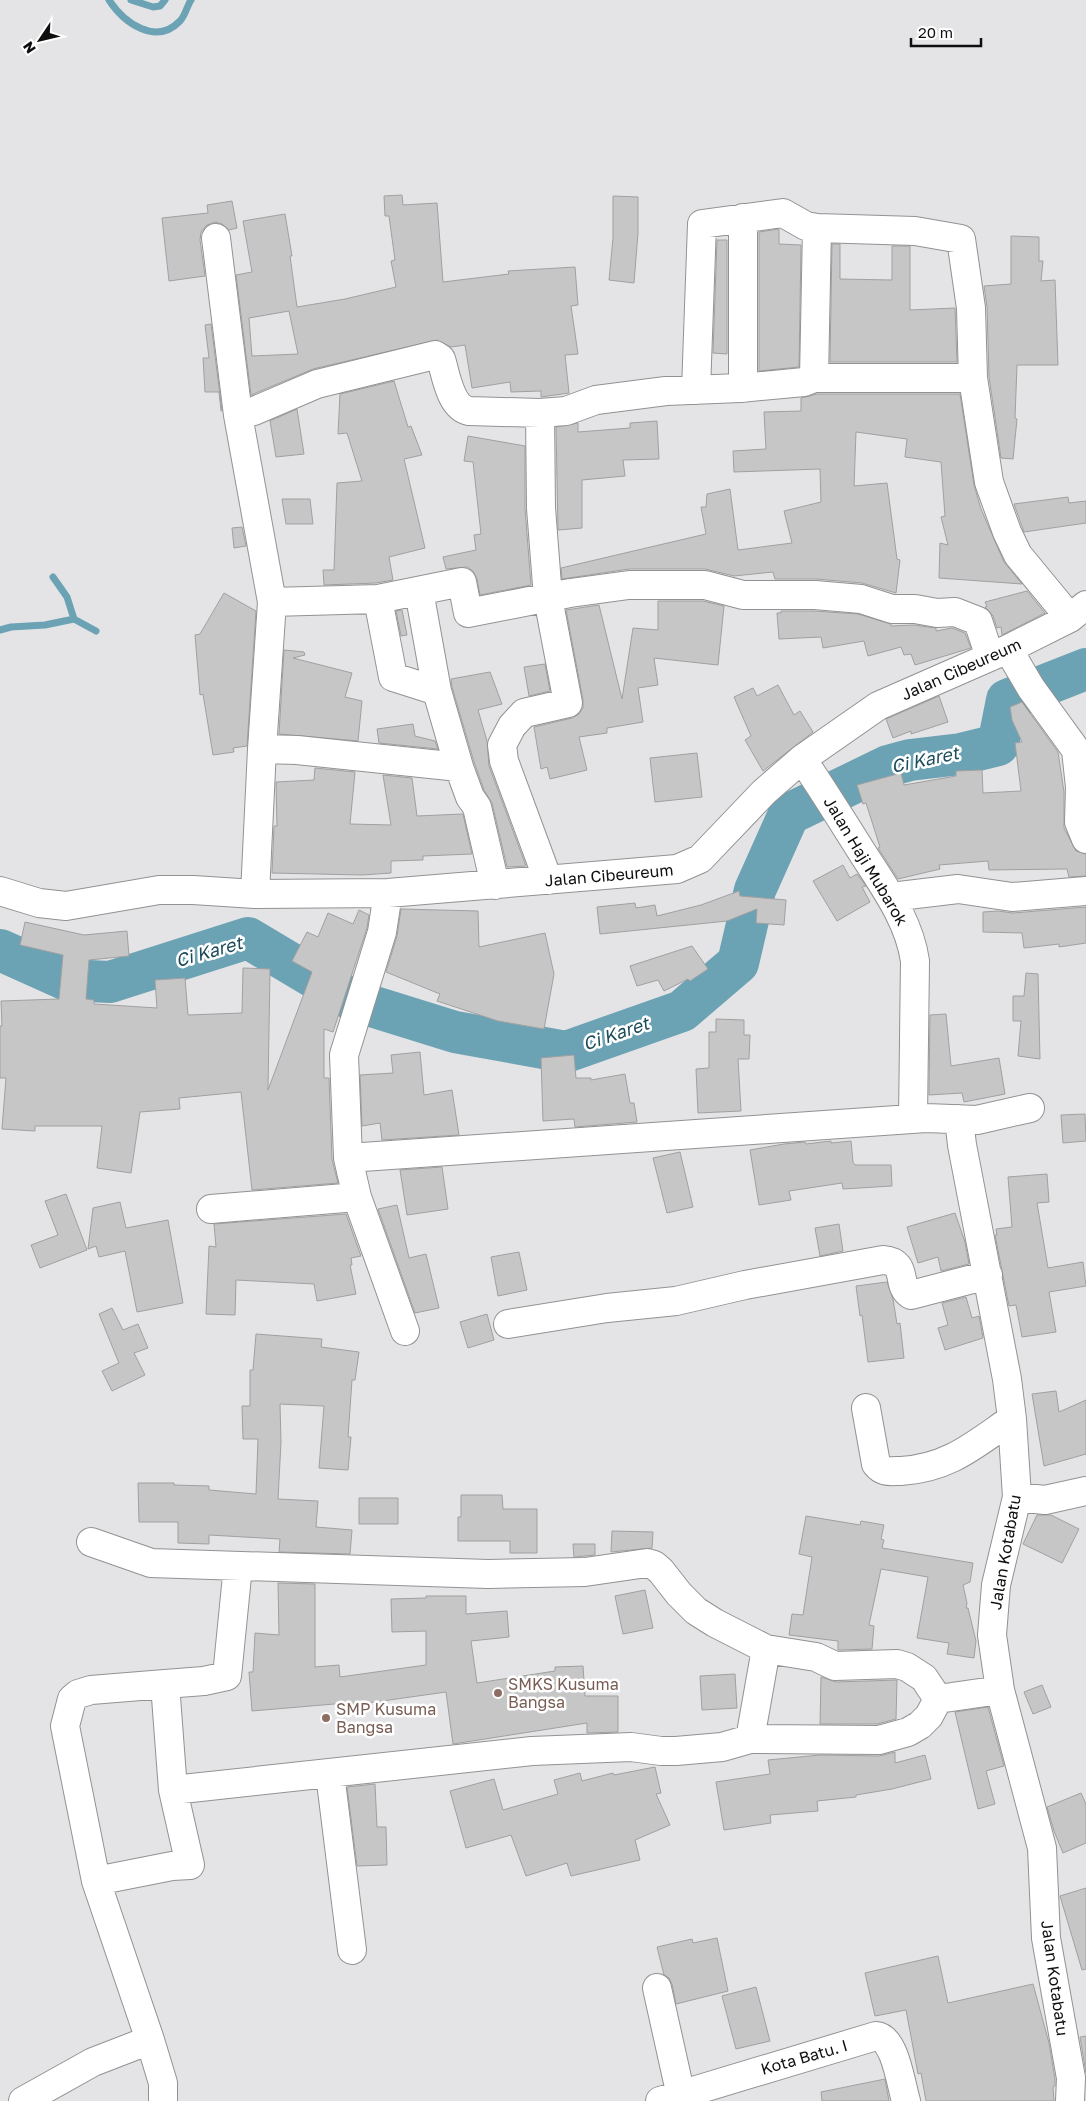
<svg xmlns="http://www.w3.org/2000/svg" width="1086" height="2101" viewBox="0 0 1086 2101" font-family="'Golos Text',sans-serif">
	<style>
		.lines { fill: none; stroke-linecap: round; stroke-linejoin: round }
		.stream { stroke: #6ca3b4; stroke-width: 7 }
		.river { stroke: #6ca3b4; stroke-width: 42 }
		.building { fill: #c7c6c7; stroke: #a1a0a1; fill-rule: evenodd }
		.minor-casing { stroke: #929293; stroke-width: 30 }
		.minor { stroke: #fff; stroke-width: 28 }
		.education-dot { fill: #8d6e63; stroke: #fff; stroke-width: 2 }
		.labels { text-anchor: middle; stroke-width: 5; stroke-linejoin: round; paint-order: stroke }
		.street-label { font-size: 16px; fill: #0f0f0f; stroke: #fff }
		.education-label { font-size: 16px; fill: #785e54; stroke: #fff; text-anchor: start }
		.water-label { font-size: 18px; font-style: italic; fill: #1b4c59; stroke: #fff }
	</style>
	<rect width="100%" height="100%" fill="#e4e4e6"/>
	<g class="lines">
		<path class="stream" d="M109,0C124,23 156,46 180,21C185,16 187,6 191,0
			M131,0L153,7L160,6L165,0
			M53,577L67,597L74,619L96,631
			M0,630L11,627L45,625L74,619"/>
		<path class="river" d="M0,950L67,980L110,982L248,938L352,1000L455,1032L566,1052L682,1011L738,963L755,890L789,814L888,766L910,760L961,754L998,745L1007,700L1086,669"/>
	</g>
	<path class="building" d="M402,195L403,205L437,203L443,282L509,274L508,271L575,267L578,305L571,306L578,354L565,355L569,393L541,397V391L511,392L510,382L472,388L465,345L451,347L437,340L313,369L251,395L236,275L252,272L243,221L285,214L292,256H290L297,307L345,299L396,287L391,261L395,260L389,216H385L384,196ZM289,311L298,354L252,356L249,318Z
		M613,196L638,197V233L634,283L609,280L613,238Z
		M232,201L237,228L229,230L222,224L215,222L207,225L201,232L200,240L205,276L169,281L162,218L208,213L207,205Z
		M779,229V244L801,245L799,367L759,371V232Z
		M1011,236L1039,237V261H1043L1041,281L1055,280L1058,365H1017L1015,418L1017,419L1013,459L1001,458L989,377L987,307L984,286L1011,284Z
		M717,240H727V354L713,353Z
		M832,244H840V279L892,280V246H910V310L955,308L957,362H830Z
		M211,324L222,411H221L219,392H205L203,358H209L205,325Z
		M394,381L408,427L411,426L422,455L404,459L425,548L389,557L393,580L376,583L324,585L323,570H334L337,483L362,481L347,433L338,434L340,394Z
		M817,394H960L974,485L981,509L1004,562L1022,584L939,578L940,543L948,545L941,517L945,516L941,462L905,457L907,439L856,432L854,486L887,483L897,559L900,560L896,593L862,583L816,579H775L773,572L734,576L705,569H629L562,579L561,568L706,534L701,507H706L707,494L730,489L738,550L792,543L784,511L821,502L820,469L734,472L733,451L766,449L764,412L801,411V398Z
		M297,409L304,454L276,457L270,421Z
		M657,421L659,459L623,460L625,476L582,480V528L558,530L556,427L578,423V432L630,428V423Z
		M468,436L525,446V509L531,585L480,595L477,579L473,571L467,567L446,569L443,557L476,550L474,535L481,534L473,462L464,461Z
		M1068,497L1069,503L1086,501V523L1024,532L1014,504Z
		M282,499H310L313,524H286Z
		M242,527L246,546L234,548L232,528Z
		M1027,591L1045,613L1002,635L1001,627L997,628L993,616L985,607L987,606L985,602Z
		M224,593L256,611L247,746L233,748L234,752L213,755L203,694L200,695L195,635L200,634Z
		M658,601H703L724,606L718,665L654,658L658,685L638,688L643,722L607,728V733L579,737L587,770L550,779L547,767L541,769L534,727L572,718L579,714L583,708V700L566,610L599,605L622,699L633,628L658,630Z
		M402,610L407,635L401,636L396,611Z
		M781,611H814L858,614L891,624V626L914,625L936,628V631L952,628L965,633L971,648L915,665L911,654L904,655L901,647L868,656L864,641L823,648L821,637L779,639L777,613H781Z
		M284,650L304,652L305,655L293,658L352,673L345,697L362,701L358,741L279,734Z
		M545,664L550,691L529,696L524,667Z
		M490,672L502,704L478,710L487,741L489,766L526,866L507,867L492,803L484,790L474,762L452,687L451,679Z
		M778,685L794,715L800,711L813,732L763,771L745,740L751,736L734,697L753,688L757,696Z
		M939,696L948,722L911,734V731L893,738L886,719Z
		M1022,702L1058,752L1064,792V828L1076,851L1086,854V876L1069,877L1067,869L989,870L988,861L939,865L940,869L898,879L878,848L880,847L866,803L863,804L857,785L901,773L904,785L956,776V771L982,770L983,793L1021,791L1015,743L1022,742L1012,720L1010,707Z
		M413,724L415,736L435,741L438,749L379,743L377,729Z
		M697,753L702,797L655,802L650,758Z
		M315,768L355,772L350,824L391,825L383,775L412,778L417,816L463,814L472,854L423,856V860L391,861V873L362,875L272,873L274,826H277L276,782L314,780Z
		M843,865L850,878L857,874L866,886L862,887L870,902L837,921L813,881Z
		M739,891L740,896L786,900L784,925L756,923L757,909L727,921L600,934L597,907L635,903L636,908L655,905L657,916L701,905Z
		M1086,907V943L1059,947V944L1024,948L1022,933L983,932V912L998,911L1013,913Z
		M401,909L478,911L479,947L545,933L554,974L544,1029L498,1021L437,1001L440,994L386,972L397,936Z
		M359,910L369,915L367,928L333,1032L324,1029V1078H329L332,1159L338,1183L252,1190L241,1092L179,1098L180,1109L140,1112L131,1173L97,1168L102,1126H35V1131L2,1129L6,1078H0V1026H2L1,1001L59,999L63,955L20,945L25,922L84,935L127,931L129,956L89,960L86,999L94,1000V1004L157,1008L155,980L185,978L188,1015L242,1013L243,968L270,969L268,1090L312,972L292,961L307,932L318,937L328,913L353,924Z
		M692,946L708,969L690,981L688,979L664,991L658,980L637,986L630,966Z
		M1026,973L1038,974L1040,1059L1018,1056L1021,1021H1013V996H1024Z
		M946,1014L951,1066L999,1058L1005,1094L964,1102L962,1093L929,1095L930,1015Z
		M716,1019L744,1020V1035H750L749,1059H738L741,1111L698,1113L696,1069L709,1068V1032H716Z
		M420,1052L424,1095L452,1090L459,1135L382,1140L380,1123L362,1126L360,1075L393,1073L391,1055Z
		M574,1055L576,1078H591V1080L625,1074L630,1103H634L637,1122L575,1127L574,1119L543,1121L541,1058Z
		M1085,1114L1086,1141L1063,1143L1061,1115Z
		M831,1141V1143L851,1141L853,1162L855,1165H891L892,1186L843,1189L842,1183L789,1191L791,1200L759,1205L750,1150L784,1144L805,1142L806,1144Z
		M680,1152L693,1207L667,1213L653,1158Z
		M442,1167L448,1209L407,1215L400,1170Z
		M1047,1174L1049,1202L1037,1203L1048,1268L1083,1262L1086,1286L1049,1292L1056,1332L1022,1337L1016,1305L1009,1306L995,1235H997L996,1229L1012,1227L1008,1177Z
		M66,1194L87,1250L40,1268L31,1245L58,1235L45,1201Z
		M120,1202L126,1228L168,1220L183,1303L137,1312L125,1251L99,1257L96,1246L88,1249L93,1208Z
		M397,1205L409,1258L426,1254L439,1308L415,1313L378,1209Z
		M955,1213L965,1242L969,1264L941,1271L938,1257L918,1263L907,1227Z
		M346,1214L361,1256L351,1258L352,1265H350L356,1294L317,1301L314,1284L236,1280L235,1315L206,1314L209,1246L216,1247L214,1224Z
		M839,1224L843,1251L820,1256L815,1228Z
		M519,1252L527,1290L498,1296L491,1257Z
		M887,1282L893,1299L897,1324L900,1323L904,1358L868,1362L862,1315L860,1316L856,1286Z
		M966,1297L972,1318L979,1316L983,1338L945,1350L938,1328L948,1325L942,1303Z
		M112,1308L123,1330L138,1324L148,1348L134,1353L145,1375L112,1391L102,1371L119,1363L99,1314Z
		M487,1314L494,1340L468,1348L460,1322Z
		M256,1334L322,1339L321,1347L359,1352L355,1380H352L348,1437H351L348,1470L319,1468L324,1406L280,1404L281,1442L278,1499L318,1501L316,1527L352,1530L350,1554L279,1552L280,1539L209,1535V1544L178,1543V1522H139L138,1483H174V1485L209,1486V1490L256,1494L258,1439H243L242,1406H250V1370H253Z
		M1056,1391L1059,1412L1086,1400V1454L1044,1466L1032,1394Z
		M461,1495H502L503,1509H537V1553H510V1541H458V1517H461Z
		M359,1498H398V1524H359Z
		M1037,1515H1051L1079,1529L1062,1563L1023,1544Z
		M806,1516L860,1525L861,1521L884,1525L881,1539L884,1540L882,1548L973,1563L970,1582L963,1585L967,1603L966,1608H968L976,1641L974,1658L947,1654L949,1643L917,1638L928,1577L881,1569L869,1625L874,1626L872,1649L838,1650V1641L789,1635L792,1614L803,1615L812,1557L799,1554Z
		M612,1531L653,1532L652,1548L611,1552Z
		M573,1544H595V1555L574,1557Z
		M278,1583L315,1584V1667L339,1665L340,1677L426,1665V1631L392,1632L391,1599L426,1598V1596H466V1614L507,1611L509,1637L471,1641L477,1683L555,1671V1667L583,1666L585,1696H618V1732L587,1733V1723L453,1744L446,1692L347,1706L346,1703L252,1711L249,1672H253L255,1633L279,1635Z
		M645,1590L653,1628L623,1634L615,1596Z
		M735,1674L737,1708L702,1710L700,1676Z
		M821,1677L836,1682L897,1680L896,1719L877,1724H820Z
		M1042,1685L1051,1707L1033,1714L1024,1692Z
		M988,1707L1004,1766L986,1771L995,1804L978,1809L955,1712Z
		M895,1752V1763L925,1755L931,1779L892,1789L856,1795V1797L817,1801L818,1811L770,1815L771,1823L724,1830L716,1782L770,1774L768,1760L820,1755L879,1756Z
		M655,1767L661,1793L656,1794L670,1825L635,1840L640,1860L571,1876L567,1863L526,1876L511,1835L466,1848L450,1791L494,1779L503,1810L558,1794L554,1780L580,1773L582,1781L613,1773L614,1775Z
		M375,1784L377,1827H386L387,1865L357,1866L347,1787Z
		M1081,1793L1086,1804V1843L1063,1853L1054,1831L1047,1807Z
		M1086,1888V1969L1082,1970L1060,1896Z
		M717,1938L728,1991L676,2004L672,1984L669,1978L664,1975L657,1947L692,1939L693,1943Z
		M938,1956L948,2003L1033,1984L1049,2043L1055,2079V2086L1053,2087L1054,2101H926L921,2073L918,2074L906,2010L875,2016L865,1973Z
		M756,1987L770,2041L736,2049L722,1996Z
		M1086,2036V2073L1080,2037Z
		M885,2079L889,2101H822L821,2092Z"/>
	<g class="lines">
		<g class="minor-casing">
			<path id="minor" d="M216,238L238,415L272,602L262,749L255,894
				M814,378L817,228
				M743,388V218
				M696,390L702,224L783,213L806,226L817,228L915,231L961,239L971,308L973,378L989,482L1007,532L1018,555L1070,618
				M540,413L541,508L548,598L568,703L524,713L512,726L502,745L504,761L548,880
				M238,415L254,411L317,384L435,355L441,359C446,375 450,407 469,411L540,413L566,411L596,400L666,391L740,388L804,382L814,378H973
				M419,591L437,691
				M378,599L393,677L437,691L459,767
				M272,602L378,599L462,582L468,613L570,593L629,585H705L743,595H815L861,599L892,609H915L937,613L955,612L978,621L990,657
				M1008,649L1031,688L1076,750L1080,787L1079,822L1086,839
				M262,749L297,750L459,767L470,797L477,807L495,885
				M802,759C822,788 841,819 860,849C882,884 909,919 915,961L913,1119
				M0,891L39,903L66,906L159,890H193L255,894L388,893L677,869L700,859L764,792L802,759L878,706L1008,649L1070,618L1086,605
				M891,897L958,889L1012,897L1086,891
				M959,1119L962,1145L1007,1379L1012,1419L1017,1497L996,1585L992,1635L1000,1690L1042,1848L1046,1938L1071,2078L1070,2101
				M348,1158L926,1118L977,1120L1030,1108
				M357,1197L405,1331
				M211,1209L357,1197L348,1158L344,1055L382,932L388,893
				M508,1324L607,1308L676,1301L745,1285L883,1260C910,1262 895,1286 911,1295L988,1275
				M866,1408L876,1464C883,1473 890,1471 901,1471C949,1468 974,1445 1012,1419
				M1017,1497L1045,1500L1086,1491
				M91,1542L151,1563L488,1574L585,1572L647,1563L654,1565L661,1571L679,1594L696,1611L715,1623L766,1649L816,1657L835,1666L897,1664L907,1667L924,1678L938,1699
				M165,1684L204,1681L227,1676L238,1566
				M750,1739L766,1649
				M330,1774L352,1950
				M173,1790L532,1751L631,1747L661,1751H676L722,1747L750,1739L879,1740L908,1732L920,1725L929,1716L938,1699L1000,1690
				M657,1988L681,2096
				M150,2040L163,2083V2101
				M23,2101L93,2062L150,2040L96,1881L65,1726L72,1699L78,1694L91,1690L165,1684L173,1790L190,1865L172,1866L96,1881
				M660,2101L876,2036C895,2037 901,2085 906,2101"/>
		</g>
		<use href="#minor" class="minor"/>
	</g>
	<g class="education-dot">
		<circle cx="498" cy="1693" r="5"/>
		<circle cx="326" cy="1718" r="5"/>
	</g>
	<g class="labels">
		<g class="street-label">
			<text transform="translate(961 669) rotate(-24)" y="6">Jalan Cibeureum</text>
			<text transform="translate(866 861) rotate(59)" y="6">Jalan Haji Mubarok</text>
			<text transform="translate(609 875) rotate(-5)" y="6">Jalan Cibeureum</text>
			<text transform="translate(1005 1552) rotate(-80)" y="6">Jalan Kotabatu</text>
			<text transform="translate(1055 1978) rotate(82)" y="6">Jalan Kotabatu</text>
			<text transform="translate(804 2057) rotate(-16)" y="6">Kota Batu. I</text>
		</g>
		<g class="education-label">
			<text x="508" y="1690">SMKS Kusuma<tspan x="508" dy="18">Bangsa</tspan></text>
			<text x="336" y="1715">SMP Kusuma<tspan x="336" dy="18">Bangsa</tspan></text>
		</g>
		<g class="water-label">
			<text transform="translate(925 760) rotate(-12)" y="6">Ci Karet</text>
			<text transform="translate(209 952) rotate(-16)" y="6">Ci Karet</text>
			<text transform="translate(616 1034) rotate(-19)" y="6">Ci Karet</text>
		</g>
	</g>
	<g transform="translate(40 40) rotate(235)" stroke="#ffffff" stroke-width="4" paint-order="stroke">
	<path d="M0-4L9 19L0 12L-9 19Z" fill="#0f0f0f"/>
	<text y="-8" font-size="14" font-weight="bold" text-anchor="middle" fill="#0f0f0f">N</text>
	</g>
	<path d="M911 38v8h70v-8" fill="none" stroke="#0f0f0f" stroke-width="2.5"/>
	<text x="918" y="38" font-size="15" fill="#0f0f0f" stroke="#ffffff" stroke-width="4" paint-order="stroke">20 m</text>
</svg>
